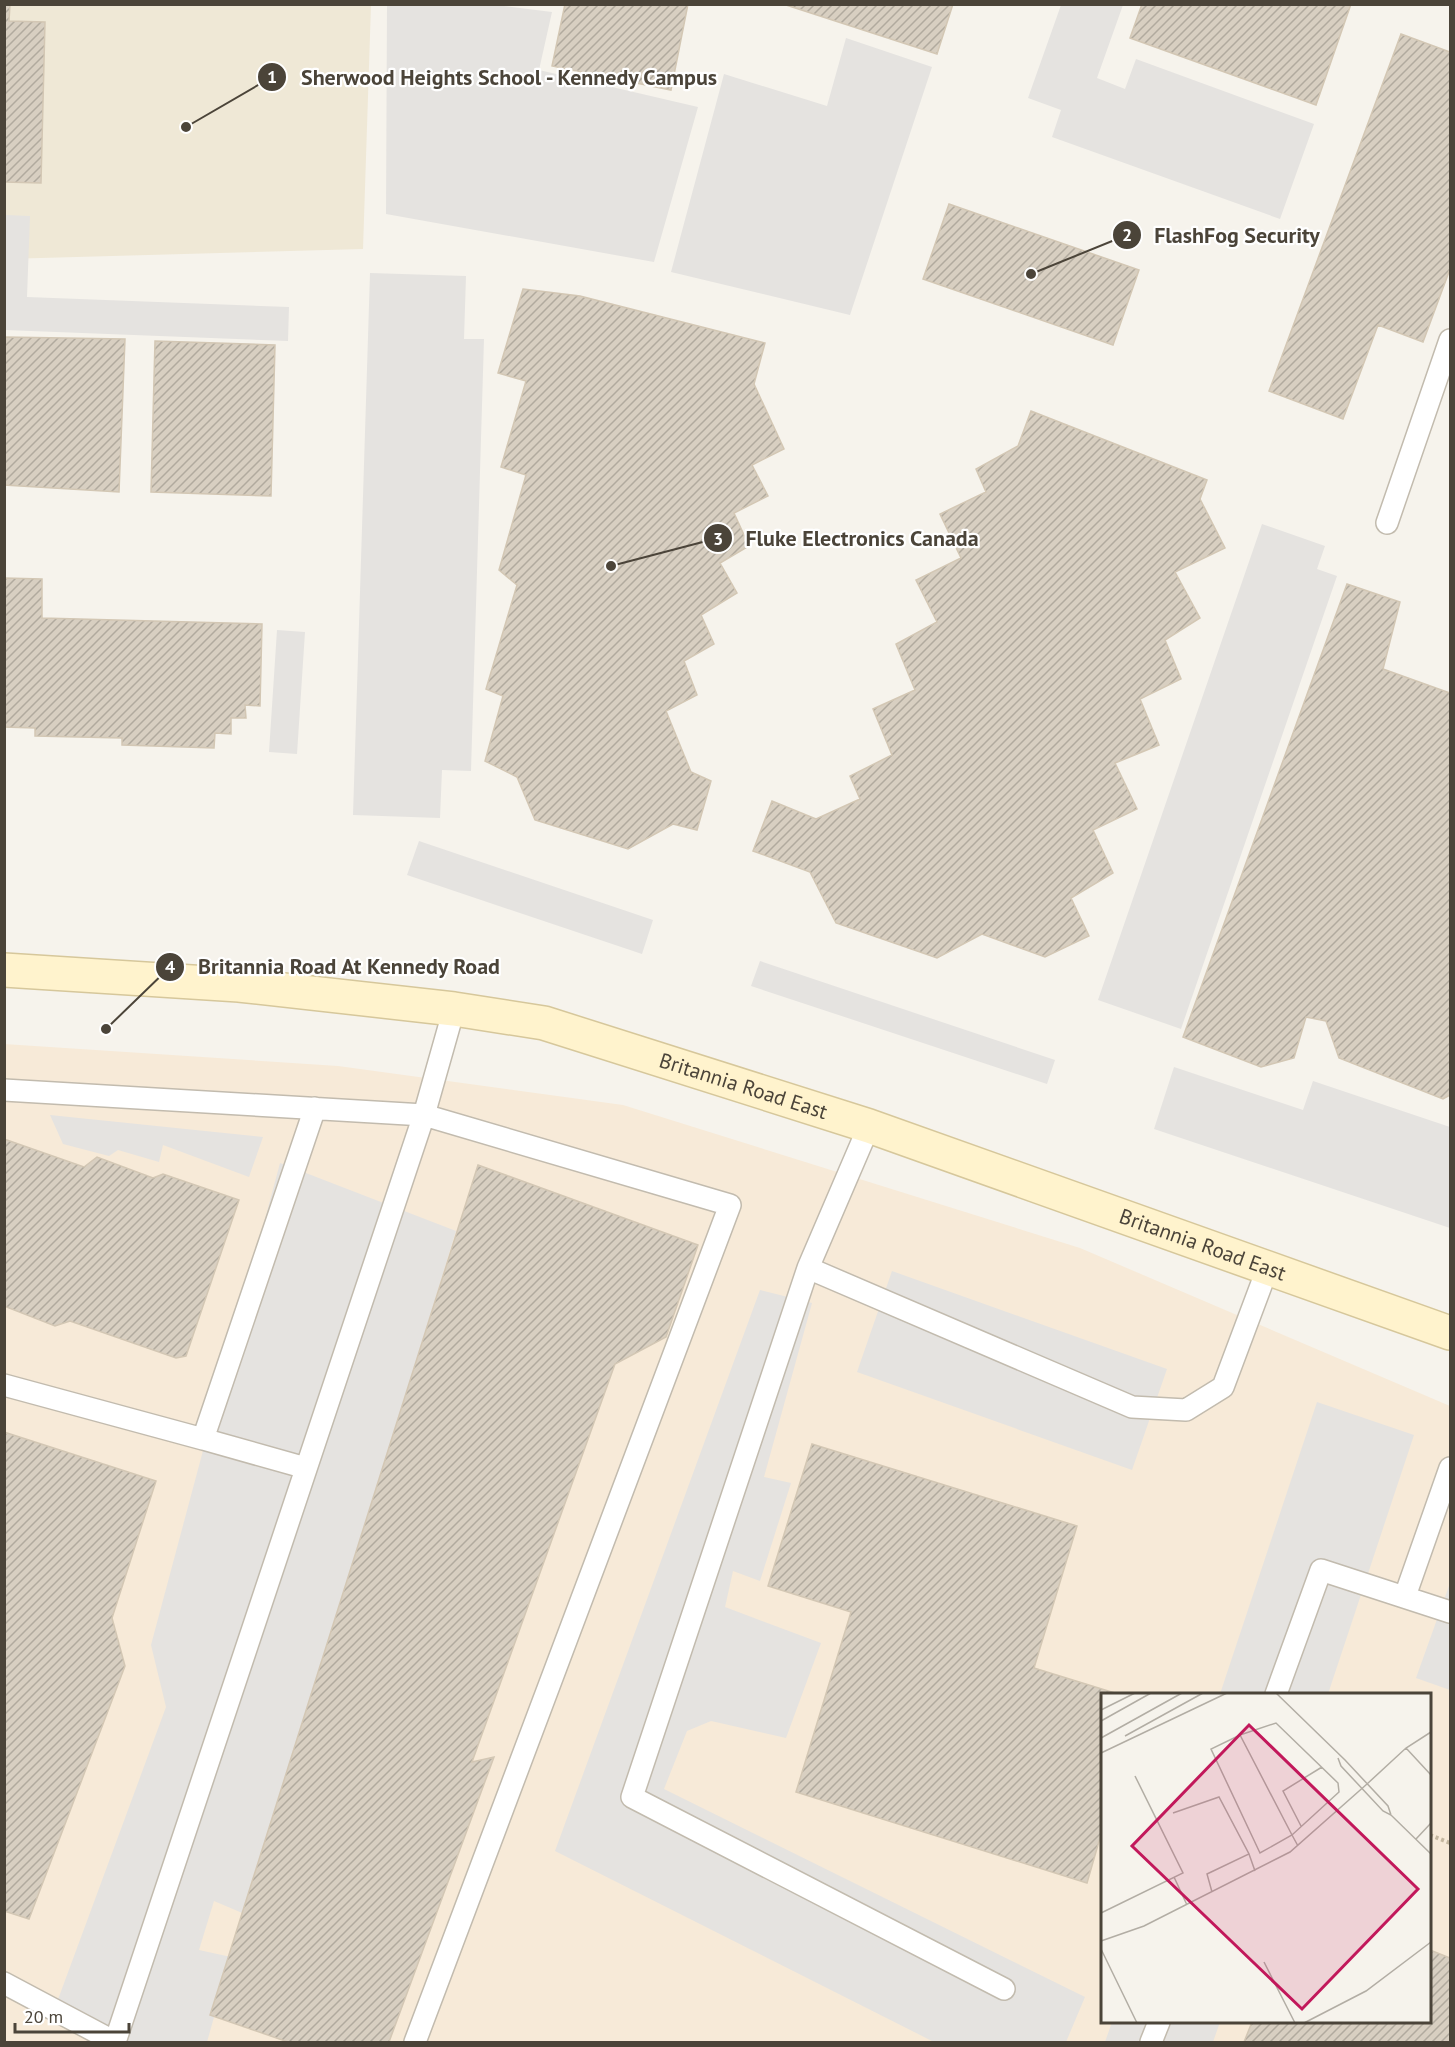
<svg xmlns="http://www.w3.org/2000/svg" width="1455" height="2047" viewBox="0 0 1455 2047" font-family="'PT Sans',sans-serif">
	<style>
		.commercial { fill: #f7ead8; fill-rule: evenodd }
		.education { fill: #efe8d6 }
		.parking { fill: #e5e3e0 }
		.building { fill: url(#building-hatch); stroke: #d3c7b4; stroke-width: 1.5 }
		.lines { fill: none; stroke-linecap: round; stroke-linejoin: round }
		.service-casing { stroke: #c2bbae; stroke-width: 24 }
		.secondary-casing { stroke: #d6c79b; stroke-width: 36 }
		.path { stroke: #c4b79f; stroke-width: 4; stroke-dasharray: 3 3; stroke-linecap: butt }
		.service { stroke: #fff; stroke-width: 21 }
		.secondary { stroke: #fff3cd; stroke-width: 33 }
		.labels { text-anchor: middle; stroke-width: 4.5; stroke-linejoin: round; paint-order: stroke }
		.street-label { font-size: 21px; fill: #4b4439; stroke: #fff }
		.inset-road { fill: none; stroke: #b2ada4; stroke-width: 1.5 }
		.view { fill: #c2185b; fill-opacity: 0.15; stroke: #c2185b; stroke-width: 3 }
		.inset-edge { fill: none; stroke: #4b4439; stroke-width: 3 }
		.leader { fill: none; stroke: #4b4439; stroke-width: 2 }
		.callout-dot { fill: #4b4439; stroke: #fff; stroke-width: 2 }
		.mark-label { font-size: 18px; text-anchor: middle; font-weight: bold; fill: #fff }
		.callout-label { font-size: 22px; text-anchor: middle; font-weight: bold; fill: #4b4439; stroke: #fff; stroke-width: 4.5; stroke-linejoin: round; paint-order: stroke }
	</style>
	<defs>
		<pattern id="building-hatch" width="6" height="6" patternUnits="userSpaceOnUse" patternTransform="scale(1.5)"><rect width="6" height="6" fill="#d8cfc1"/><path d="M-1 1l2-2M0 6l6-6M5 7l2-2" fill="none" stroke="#b1aa9e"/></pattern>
	</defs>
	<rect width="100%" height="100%" fill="#f6f3ec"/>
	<path class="commercial" d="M4,1044L338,1066L623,1105L1080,1248L1450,1406V2042H5ZM1102,1694H1430V2022H1102Z"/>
	<path class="education" d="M4,5H371L363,249L5,259Z"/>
	<path class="parking" d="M488,4L552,12L539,70L698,107L654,262L386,214L387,5Z
		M1061,5H1123L1097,78L1125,89L1136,59L1314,124L1280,219L1052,137L1061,110L1028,98Z
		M846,38L932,67L850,315L671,272L724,74L827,106Z
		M5,215L30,216L27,297L289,307L288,341L5,330Z
		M370,273L466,276L464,339H484L471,771L442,770L440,818L353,815Z
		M1262,524L1325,546L1317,569L1337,576L1181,1029L1098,1000Z
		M277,630L305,632L297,754L269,752Z
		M419,841L653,920L642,954L407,875Z
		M760,961L1055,1060L1047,1084L751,986Z
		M1174,1067L1303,1110L1313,1081L1450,1127V1228L1154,1129Z
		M50,1115L263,1137L249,1177L163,1145L159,1162L118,1150L109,1156L63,1144Z
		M280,1163L456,1231L247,1915L214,1901L199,1950L231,1957L207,2042H118L53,2013L166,1707L151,1645Z
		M892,1271L1167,1369L1132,1470L857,1372Z
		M760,1290L812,1303L764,1477L791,1483L760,1581L733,1571L725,1607L821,1643L786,1738L711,1721L687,1731L664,1789L1085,1997L1066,2042H934L555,1851Z
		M1317,1402L1414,1435L1328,1694H1220Z
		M1450,1583V1690L1416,1678Z
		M1112,2022H1220L1213,2042H1105Z"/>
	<path class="building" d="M4,4H10L9,21L45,22L41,183L4,182Z
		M565,4H688L671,90L552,66Z
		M783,4H953L937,54Z
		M1142,4H1351L1316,105L1130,38Z
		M1401,34L1450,52V269L1423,342L1378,325L1343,419L1269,391Z
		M949,204L1139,270L1113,345L923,279Z
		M523,289L580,296L765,343L754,384L784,449L752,465L768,496L734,513L749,546L720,563L737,593L701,615L714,644L684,661L697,695L666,711L691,772L711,781L697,830L673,824L628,849L535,820L517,777L485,761L503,696L486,689L517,585L499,570L526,475L501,467L526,381L498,373Z
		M4,337L125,339L119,492L4,485Z
		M155,341L275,345L271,496L151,492Z
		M1031,411L1207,480L1200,499L1225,548L1175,572L1200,618L1165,640L1181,679L1140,699L1159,745L1115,763L1137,809L1093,830L1113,873L1071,898L1089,936L1045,957L982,934L937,958L836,923L810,872L753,851L772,801L816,819L860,799L850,776L892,755L873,709L915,690L896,644L937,622L916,580L961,558L940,514L986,492L976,469L1018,446Z
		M4,578L42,579V618L262,624L260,706L245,705L246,718H231V734L215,733L214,748L122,745V738L35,736V728L4,727Z
		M1347,584L1400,602L1383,669L1450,693V1095L1443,1099L1339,1058L1326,1021L1306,1017L1294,1058L1261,1067L1183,1037Z
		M4,1139L84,1167L97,1157L153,1178L163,1174L239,1200L186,1356L176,1358L70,1321L55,1326L4,1306Z
		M478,1165L698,1245L666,1337L615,1364L472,1762L494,1757L389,2042H288L210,2015Z
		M4,1432L156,1481L112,1618L125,1666L29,1919L4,1911Z
		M812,1444L1077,1526L1034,1668L1118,1694H1102V1831L1087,1883L796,1792L851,1612L768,1586Z
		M1430,1950L1450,1958V2042H1244L1252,2022H1430Z"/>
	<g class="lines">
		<g class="service-casing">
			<path id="service" d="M1387,523L1450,340
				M4,1090L424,1115L730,1205L415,2042
				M808,1268L869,1126
				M4,1385L203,1439L315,1108
				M203,1439L306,1468
				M1405,1596L1450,1468
				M1276,1694L1321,1570L1450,1612
				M4,1983L115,2042
				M1004,1989L632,1797L808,1268L1132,1407L1186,1410L1223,1387L1268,1267
				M115,2042L424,1115L454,1009
				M1151,2042L1159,2022"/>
		</g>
		<g class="secondary-casing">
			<g id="secondary">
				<path id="s1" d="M4,970L239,985L454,1009L544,1023L869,1126L1450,1333"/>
			</g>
		</g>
		<path class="path" d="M1430,1835L1450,1843"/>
		<use href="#service" class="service"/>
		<use href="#secondary" class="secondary"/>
	</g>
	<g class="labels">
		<g class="street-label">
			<text dy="7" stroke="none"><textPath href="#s1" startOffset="752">Britannia Road East</textPath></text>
			<text dy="7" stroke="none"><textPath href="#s1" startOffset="1238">Britannia Road East</textPath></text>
		</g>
	</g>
	<g transform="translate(1101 1693)">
		<rect width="330" height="330" fill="#f6f3ec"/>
		<path class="inset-road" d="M175,0L244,67L287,113L290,122M0,17L34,0M0,28L50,0M139,42L175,30L237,90L238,99L191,142L159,160L110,56L139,42L191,142L197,153M24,43L102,0M0,45L81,0M305,55L330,82M0,60L126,0M237,65L240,73L282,118L290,122L330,161M266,91L305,55L330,39M72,120L118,104L148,161L106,181L111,199M200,133L182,98L221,74M315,146L330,130M148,161L154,178M73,184L86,212M0,220L82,180L34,83M0,248L43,233L189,159L266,91M0,256L36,330M163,269L194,330M203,330L265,298L330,249"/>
		<path class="view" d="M148,32L317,196L201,316L31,153Z"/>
		<rect width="330" height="330" class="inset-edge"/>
	</g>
	<path class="leader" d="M186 127L272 77M1031 274L1127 235M611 566L718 538M106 1029L170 967"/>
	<g class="callout-dot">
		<circle cx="186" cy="127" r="6"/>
		<circle cx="1031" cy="274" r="6"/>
		<circle cx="611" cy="566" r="6"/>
		<circle cx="106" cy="1029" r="6"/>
		<circle cx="272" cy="77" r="15"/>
		<circle cx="1127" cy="235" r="15"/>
		<circle cx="718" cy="538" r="15"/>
		<circle cx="170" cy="967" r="15"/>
	</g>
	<g class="mark-label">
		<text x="272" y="83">1</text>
		<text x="1127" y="241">2</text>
		<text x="718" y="545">3</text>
		<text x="170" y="973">4</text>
	</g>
	<g class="callout-label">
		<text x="509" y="85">Sherwood Heights School - Kennedy Campus</text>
		<text x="1237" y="243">FlashFog Security</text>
		<text x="862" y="546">Fluke Electronics Canada</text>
		<text x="349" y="974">Britannia Road At Kennedy Road</text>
	</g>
	<rect width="1455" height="2047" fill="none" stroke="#4b4439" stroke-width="12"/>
	<path d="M15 2023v9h114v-9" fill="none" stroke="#4b4439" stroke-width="3"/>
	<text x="24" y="2023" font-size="18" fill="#4b4439" stroke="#ffffff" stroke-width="4.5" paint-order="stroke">20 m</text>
</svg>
